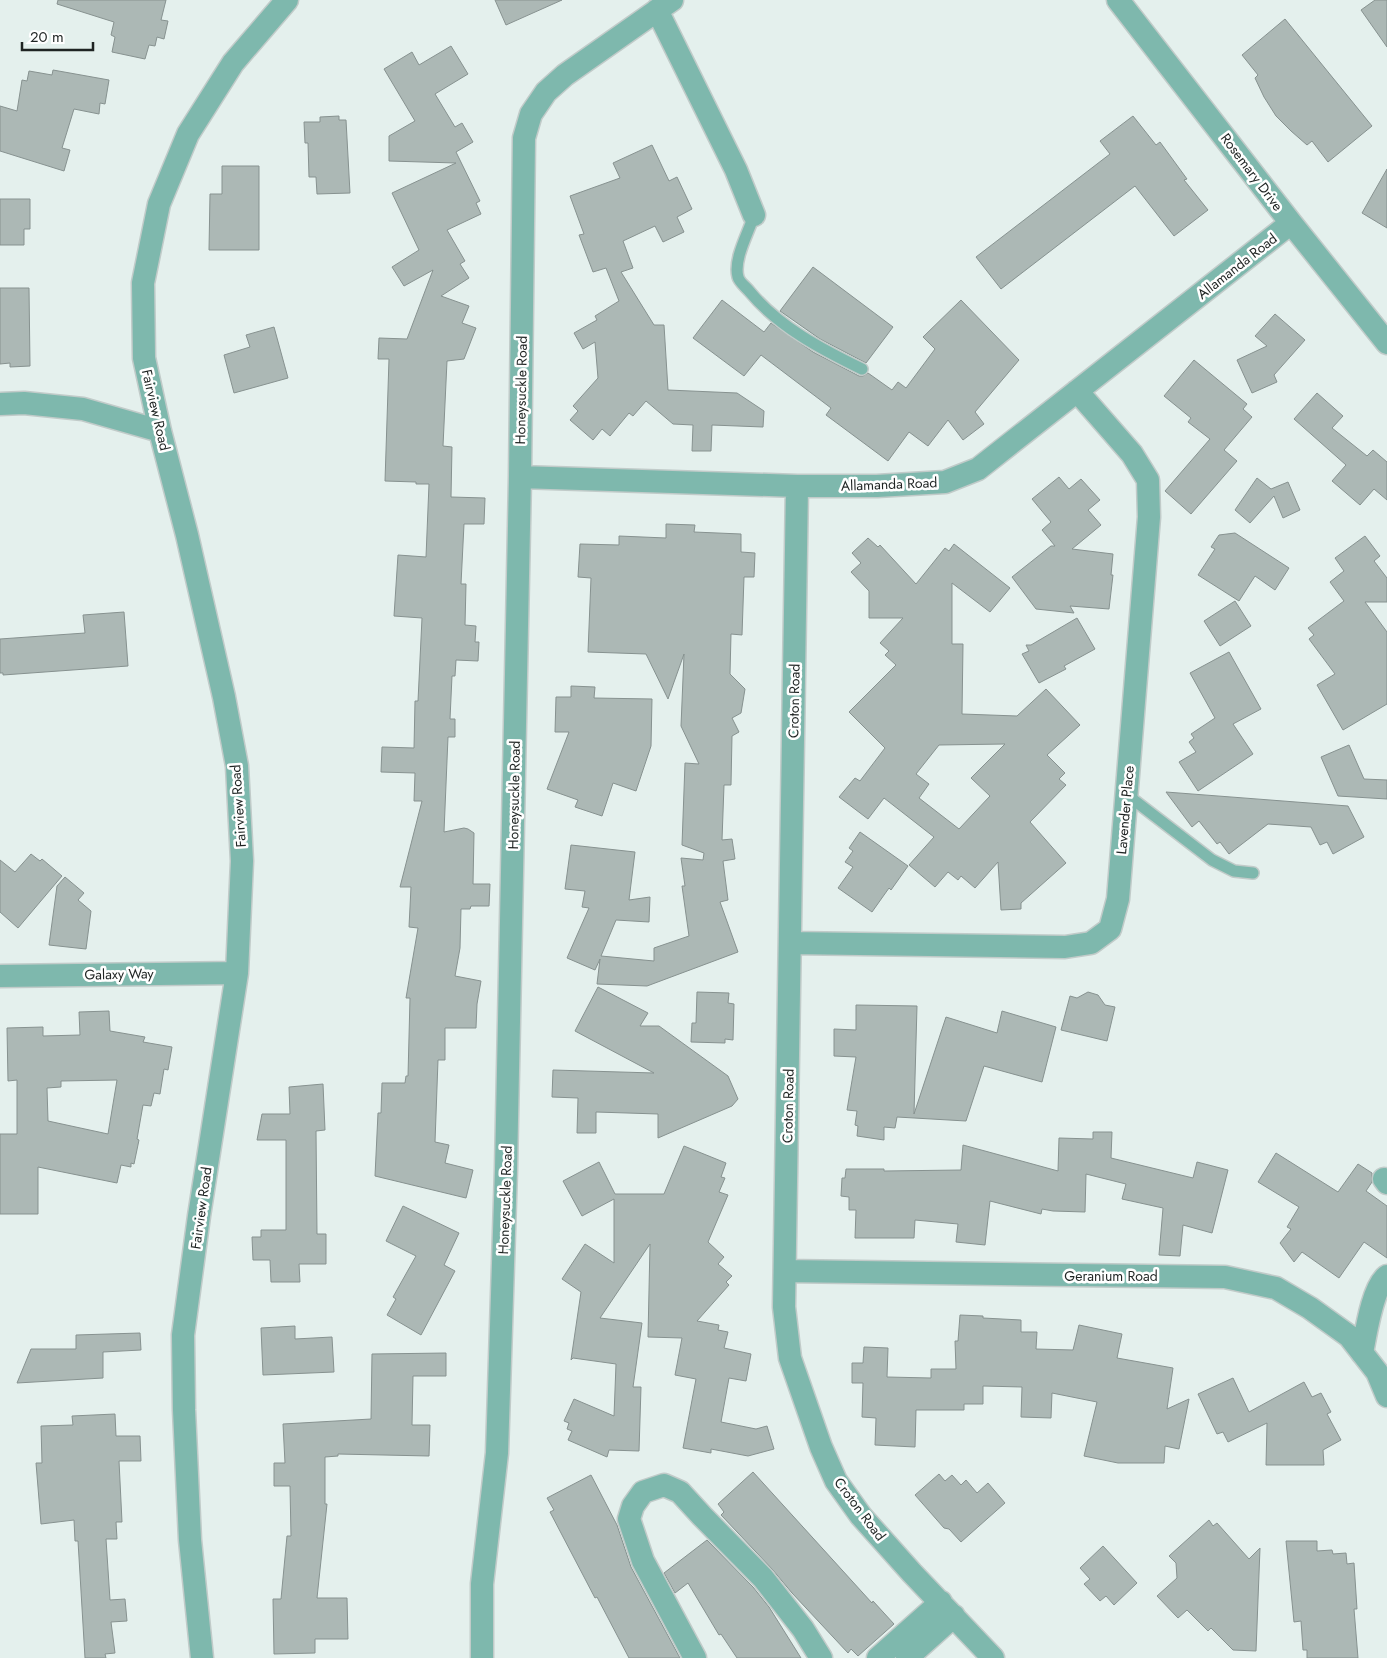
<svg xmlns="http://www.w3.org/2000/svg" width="1387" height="1658" viewBox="0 0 1387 1658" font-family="Jost,sans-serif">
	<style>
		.building { fill: #acb8b5; stroke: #879290; fill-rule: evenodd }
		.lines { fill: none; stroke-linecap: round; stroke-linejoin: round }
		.service-casing { stroke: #c1cbc9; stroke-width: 14 }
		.minor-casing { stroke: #c1cbc9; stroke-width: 25 }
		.service { stroke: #7eb8ad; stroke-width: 11 }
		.minor { stroke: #7eb8ad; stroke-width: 22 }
		.labels { text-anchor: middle; stroke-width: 5; stroke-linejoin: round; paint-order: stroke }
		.street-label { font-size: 14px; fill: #1f2423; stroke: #fff }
	</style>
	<rect width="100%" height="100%" fill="#e4f0ed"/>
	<path class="building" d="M58,0H166L161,20L168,21L164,39L157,37L155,46L149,45L145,59L112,52L115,37L111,35L114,22L57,4Z
		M495,0H562L506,25Z
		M1375,0H1387V47L1361,10Z
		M1285,19L1372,126L1328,162L1312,141L1307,145L1291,131L1276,116L1264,97L1255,78L1258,75L1242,55Z
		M451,46L468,74L435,94L455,127L462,123L473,142L456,152L480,201L476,203L481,214L447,230L465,261L460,264L469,278L441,296L469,306L462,323L476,328L464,359L447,361L443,446L452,447L451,497L485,498L484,524H464L461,584H466L465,625L476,626L475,642H479L478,661L456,660L455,676H452L450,719H455V737H448L444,832L464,828L468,829L474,833L473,884H490L489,906H471L470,909H461L460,948L455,976L481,981L477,1004L476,1028H445V1060H438L435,1142L449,1145L445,1163L473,1170L466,1198L375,1176L378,1113H381L382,1083H405L406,1076H408L410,998H406L418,928L409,927L411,887H400L422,801H414L415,773L381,772L382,747L414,748L415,701H418L422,618L394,616L398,555L426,557L429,484H416V482L385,481L389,359H378L379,338L407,339L433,270L404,286L392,267L419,250L392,193L456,163L389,161V136L415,121L384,69L412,52L419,65Z
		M53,70L109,80L105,104L100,103L99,114L74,109L62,148L70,150L64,171L0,151V106L17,111L22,80L27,81L29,71L52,75Z
		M339,116V120H346L350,193L317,194L316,177H309L308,143H305L304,122H320V117Z
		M1133,116L1156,145L1160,142L1187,179L1184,180L1208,210L1174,236L1135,186L1001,289L976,257L1110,154L1100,141Z
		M652,145L669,181L677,177L692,209L677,217L684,232L663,242L655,226L623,241L633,268L621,272L654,325H664L668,390L737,393L764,411L763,427L712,425L711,451H692L693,425L673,424L646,401L633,416L629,413L610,436L602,429L593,440L570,420L578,411L573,406L598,378L595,342L583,349L574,333L597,320L595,316L619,301L606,268L593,272L579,235L584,234L570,196L620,178L613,163Z
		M222,166H259V250H209L210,194H222Z
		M1387,169V228L1362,213Z
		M0,199H30V229H24V245H0Z
		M813,267L893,327L866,363L820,339L780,311Z
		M0,288H29L30,366L10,367V363L0,364Z
		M722,300L764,332L771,323L813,352L859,376H863L868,373L892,390L898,382L906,388L935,349L923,337L961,300L1019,360L975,412L984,424L963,440L948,420L928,446L909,432L888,461L826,415L831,408L761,355L744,376L693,338Z
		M1275,314L1305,340L1274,375L1277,382L1252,393L1237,360L1267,346L1255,336Z
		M274,327L288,378L234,393L224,355L250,347L246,335Z
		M1194,360L1247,404L1243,409L1252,417L1224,450L1237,461L1191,514L1165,491L1210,439L1188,422L1191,418L1164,396Z
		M1317,393L1343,416L1332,428L1367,456L1373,450L1387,462V500L1374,489L1360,505L1332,481L1346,465L1294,419Z
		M1059,477L1069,489L1081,479L1100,500L1088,510L1101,525L1072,549L1113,554L1111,575H1113L1109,609L1070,606L1074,613L1036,609L1012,577L1051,546H1055L1042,530L1051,522L1032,499Z
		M1257,478L1271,489L1288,482L1300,510L1283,518L1274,496L1250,523L1235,510Z
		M666,524L695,525L694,532L741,534V552L755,553L754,577H744L742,635L731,634L730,674L745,689L741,713L732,718L739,732L732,736L731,785H724L722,840L732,839L735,859L723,861L728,900L720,902L738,952L647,986L597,984L600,959L595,970L567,958L589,908L582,907L585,891L565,889L571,845L635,852L629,900L650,897L649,922L616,920L601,956L654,961V948L689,936L682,886H685L681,858L703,860L704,853L682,845L685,763L699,764L681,726L684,654L668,699L646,654L588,652L591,578L578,577L580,544L619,545V536L666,538Z
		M1235,533L1289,568L1275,590L1255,576L1239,601L1198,575L1215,549L1211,547L1219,535Z
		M1365,536L1380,556L1374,561L1387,578V602H1365L1387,632V704L1343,730L1317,685L1335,674L1309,639L1314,635L1308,628L1344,601L1330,582L1344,571L1335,558Z
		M868,538L878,547L880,545L916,584L945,548L949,551L954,544L1010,588L990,612L952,583V644H963L962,714L1017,716L1046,689L1080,725L1047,755L1065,773L1059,779L1066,785L1030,822L1066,863L1021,903V909L1001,910L998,862L975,888L961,876L958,880L948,872L935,887L909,865L934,837L884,798L868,819L839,797L855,778L860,781L885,748L849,712L896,665L885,655L889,651L880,643L903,618H869V591L851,572L861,563L852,553ZM1005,744L971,778L990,796L959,829L919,798L929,784L916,774L939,745Z
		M1235,601L1251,626L1220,646L1204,621Z
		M124,612L128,666L3,675V673H0V639L85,633L83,615Z
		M1077,618L1095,649L1064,666L1066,669L1039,683L1022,654L1029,651L1026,645H1031Z
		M1229,652L1261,709L1233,724L1253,754L1198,791L1179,762L1196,752L1189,742L1194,738L1191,734L1215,718L1190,673Z
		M571,686L595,687L594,698L652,699L651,746L636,791L613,783L602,816L575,807L578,800L547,789L569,732H555L556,697H571Z
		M1349,745L1364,779L1387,780V799L1338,796L1321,757Z
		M1166,792L1348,806L1364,837L1333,854L1327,842L1320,845L1311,827L1268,824L1229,854L1220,842L1217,844L1199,821L1192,827Z
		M860,832L908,866L891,890L889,888L872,912L838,888L853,867L845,862L853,851L849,848Z
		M31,854L40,861L42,859L62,876L18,928L0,912V860L15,872Z
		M65,877L84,893L78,900L91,911L86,949L49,945L57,886Z
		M598,987L648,1013L640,1026H659L728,1076L738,1099L732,1106L658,1138V1114L596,1112V1133H577L578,1098L552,1097L553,1070L654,1073L575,1031Z
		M697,992L729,993L728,1003L734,1004L733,1040L725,1039V1043L691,1042L692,1023H696Z
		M1088,992L1098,995L1105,1005L1115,1007L1107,1041L1061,1030L1070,996L1077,998Z
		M856,1005L917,1006L914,1114L946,1017L997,1033L1002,1011L1056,1027L1042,1082L984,1066L966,1121L897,1117L895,1128L884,1127V1140L857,1136L858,1126L855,1125L857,1111L847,1110L856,1057L834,1056V1029L856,1030Z
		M109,1011L110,1031L145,1037L143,1042L172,1047L168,1070L164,1069L160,1094L154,1093L151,1106L143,1105L137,1139L139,1140L134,1164L131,1163V1167L121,1165L117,1183L38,1167V1214H0V1134H17V1080L8,1081L7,1028L43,1027V1036L80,1035L79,1012ZM117,1080L108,1134L48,1121L47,1088L61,1087V1081Z
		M323,1084L325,1130L316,1131L317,1234H326V1264H299L300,1282H271L270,1260H253L252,1237H261V1230H286V1140H257L262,1114H290L289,1087Z
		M1093,1132H1112L1111,1158L1193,1178L1197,1162L1228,1170L1212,1233L1183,1225L1180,1256L1159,1255L1163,1208L1122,1199L1126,1184L1086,1174L1085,1212L1053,1211L1042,1209L1041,1214L990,1201L985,1245L956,1242L958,1224L915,1220L914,1238H855L856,1210H849V1197L841,1196L842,1178H845L846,1169H884V1171L961,1170L963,1145L1058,1171L1059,1138L1093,1139Z
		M684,1146L726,1163L721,1177L725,1178L719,1192L728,1195L708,1242L724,1257L718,1264L732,1276L726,1282L729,1285L697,1321L719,1325L718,1330L728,1332L724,1348L751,1354L746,1381L729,1378L721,1422L756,1429L767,1426L774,1449L748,1456L711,1449V1453L683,1448L696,1379L675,1375L682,1338L648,1337L650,1244L600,1318L642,1323L633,1387H641L639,1451L609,1450L607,1457L568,1440L572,1431L567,1429L569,1423L564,1421L574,1399L614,1416L616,1364L573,1358L571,1360L581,1292L562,1279L585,1244L614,1263V1199L582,1216L563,1181L599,1162L615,1194H664Z
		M1276,1153L1338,1192L1358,1164L1372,1173V1182L1366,1191L1387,1206V1258L1364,1242L1339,1278L1302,1252L1294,1262L1280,1243L1291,1229L1287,1227L1299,1207L1258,1182Z
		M403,1206L459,1233L444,1265L455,1271L421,1335L387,1315L396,1299L393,1297L416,1256L386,1241Z
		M960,1315L983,1316V1318L1021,1320V1332H1037L1036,1349L1073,1350L1079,1325L1122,1334L1117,1358L1173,1368L1167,1409L1189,1399L1179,1449L1165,1446L1164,1463H1118L1084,1456L1097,1402L1052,1393L1051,1418L1021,1417L1022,1387L983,1386V1404H964V1410H916L915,1447L875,1445L876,1418L862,1417L863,1383H852V1363H863L864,1347L888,1348L887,1377L931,1378V1369H956L955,1341H958Z
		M295,1326V1339L332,1337L334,1372L263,1375L261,1328Z
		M140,1333L141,1350L103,1352V1378L17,1383L31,1349H76V1335Z
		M446,1353V1376H413L412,1425H430L429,1456L338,1454V1456L325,1457V1504H327L317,1598H347L348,1639H315V1653L274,1654L273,1599H281L287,1536H291L290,1486H274V1463H285L283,1424L371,1419L372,1354Z
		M1233,1378L1249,1412L1304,1382L1312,1397L1321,1393L1331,1412L1327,1414L1341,1440L1323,1450L1324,1465H1266L1267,1423L1228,1442L1223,1432L1217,1434L1198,1394Z
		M115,1414L116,1436H140L141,1461H119L122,1522H116L117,1539H106L110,1600L125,1599L127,1621L111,1622L115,1653L105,1654L106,1658H85L78,1541H75L74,1520L41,1524L36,1463H42L41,1426L73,1425L72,1416Z
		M753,1472L872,1603L873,1601L894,1624L858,1656L851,1649L848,1653L792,1593L772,1569L721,1515L724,1512L718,1504Z
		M939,1474L945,1481L952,1475L961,1485L966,1480L977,1493L988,1483L1005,1503L961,1542L949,1529L944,1528L915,1495Z
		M591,1475L617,1525L631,1567L680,1658H629L597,1597L595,1598L550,1512L554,1510L547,1498Z
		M1209,1520L1213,1526L1217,1523L1249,1559L1260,1548L1256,1651L1233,1650L1211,1628L1208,1631L1187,1610L1178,1618L1157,1596L1177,1578L1176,1563L1169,1556Z
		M707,1540L753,1587L769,1607L801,1658H737L721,1634L719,1635L688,1583L675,1593L664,1573Z
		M1286,1541H1317V1551L1332,1550L1333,1554L1346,1553L1347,1564L1354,1563L1357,1609H1354L1358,1658H1307V1650H1303L1301,1621L1294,1622Z
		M1103,1546L1137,1583L1114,1605L1106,1596L1100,1601L1084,1584L1090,1579L1080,1568Z"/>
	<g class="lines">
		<g class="service-casing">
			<path id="service" d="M754,215C749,232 733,259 738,277C739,282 746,287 750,292C779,327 821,349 862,369
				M1126,794L1212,860L1234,871L1253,873"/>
		</g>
		<g class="minor-casing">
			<path id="minor" d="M1118,0L1291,223L1387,343
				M657,10L736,170L754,215
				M0,404L24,403L83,409L160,431
				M520,477L797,486H877L945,482L978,469L1291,223
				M797,486L784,1307L790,1358L821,1447L836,1481L861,1516L912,1573L993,1658
				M790,943L1065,947L1091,943L1110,929L1118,899L1149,517L1148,480L1132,454L1077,391
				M0,976L237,973
				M1384,1179L1387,1183
				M785,1271L1225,1277L1276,1288L1310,1308L1349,1336L1377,1372L1387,1396
				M1362,1353C1366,1333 1372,1288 1387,1276
				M202,1658L190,1540L184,1410L183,1335L199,1216L237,973L242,861L237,766L224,697L187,535L160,431L144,358L143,283L159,204L188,134L233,63L287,0
				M482,1658V1584L497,1453L506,1169L520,477L524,138L531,114L546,92L565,75L672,0
				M695,1658L643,1561L629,1519L633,1506L643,1492L664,1485L680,1492L702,1516L763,1578L803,1629L821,1658
				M878,1658L941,1602
				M907,1658L954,1616"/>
		</g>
		<use href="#service" class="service"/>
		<use href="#minor" class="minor"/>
	</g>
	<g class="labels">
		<g class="street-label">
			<text transform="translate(1252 172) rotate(53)" y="5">Rosemary Drive</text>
			<text transform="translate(1237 266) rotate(-38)" y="5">Allamanda Road</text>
			<text transform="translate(521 390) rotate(-89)" y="5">Honeysuckle Road</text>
			<text transform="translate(156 410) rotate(77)" y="5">Fairview Road</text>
			<text transform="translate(889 484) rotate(-2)" y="5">Allamanda Road</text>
			<text transform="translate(794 701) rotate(-89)" y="5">Croton Road</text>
			<text transform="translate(514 795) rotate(-89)" y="5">Honeysuckle Road</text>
			<text transform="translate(238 806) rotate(-94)" y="5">Fairview Road</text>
			<text transform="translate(1125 810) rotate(-85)" y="5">Lavender Place</text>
			<text transform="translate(119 974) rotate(-1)" y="5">Galaxy Way</text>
			<text transform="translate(788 1106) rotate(-89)" y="5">Croton Road</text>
			<text transform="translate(505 1200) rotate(-88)" y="5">Honeysuckle Road</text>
			<text transform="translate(201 1208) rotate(-82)" y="5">Fairview Road</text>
			<text x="1111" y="1281">Geranium Road</text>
			<text transform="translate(860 1509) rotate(53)" y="5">Croton Road</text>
		</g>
	</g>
	<path d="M22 42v8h71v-8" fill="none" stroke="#1f2423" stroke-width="2.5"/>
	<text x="30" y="42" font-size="15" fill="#1f2423" stroke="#ffffff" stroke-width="4" paint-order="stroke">20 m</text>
</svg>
